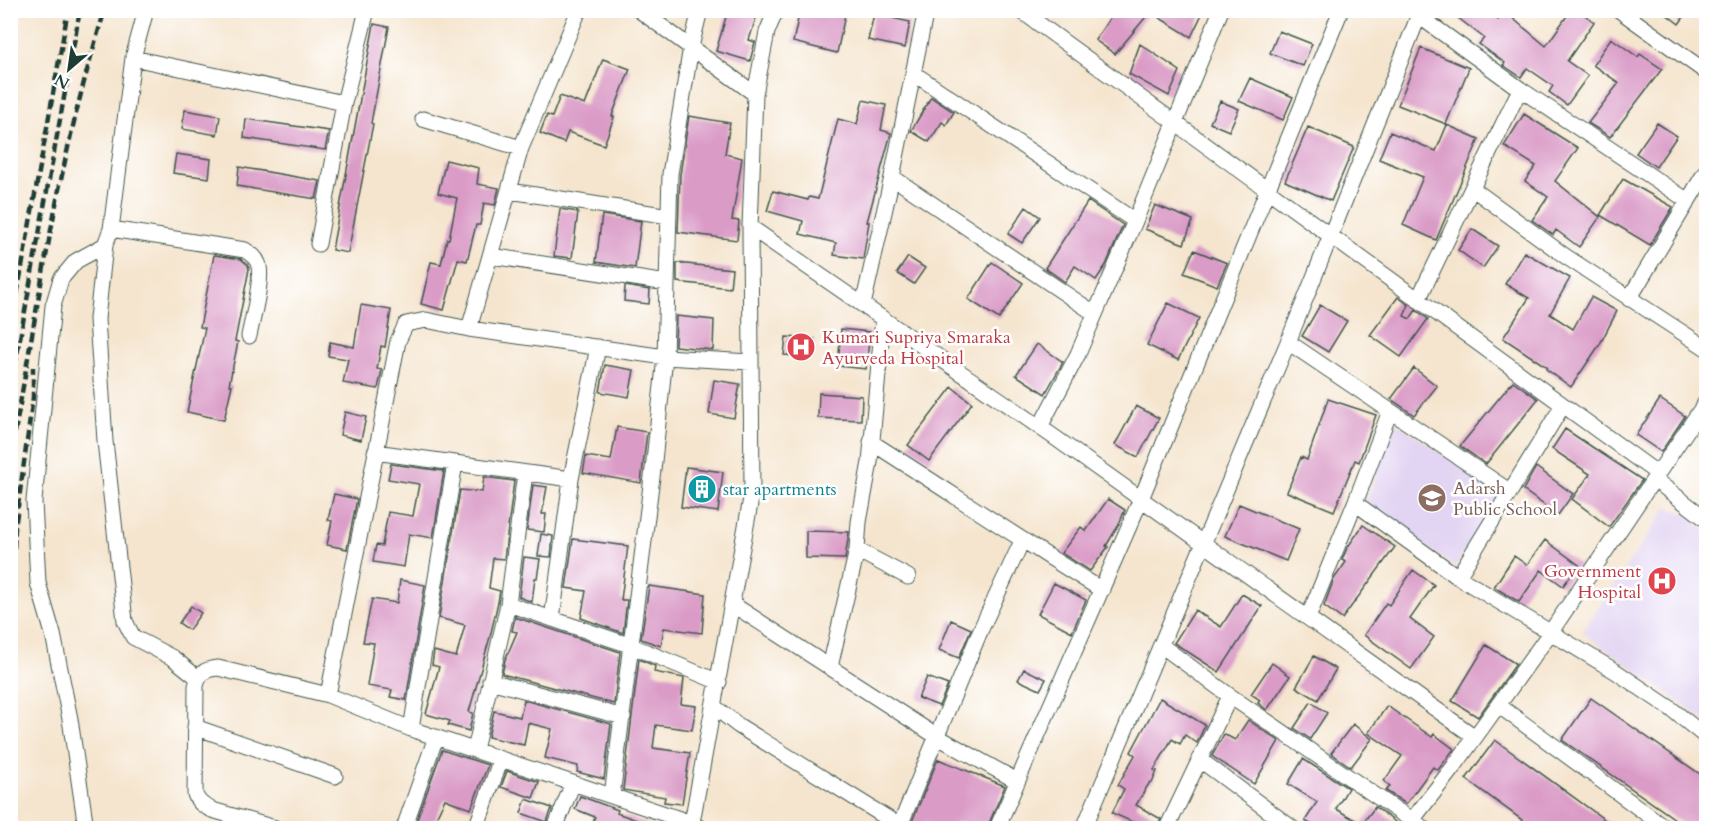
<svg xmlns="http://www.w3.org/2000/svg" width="1717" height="839" viewBox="0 0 1717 839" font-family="Cardo,serif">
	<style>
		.built { fill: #e2d4f3 }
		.building { fill: #da9bc7 }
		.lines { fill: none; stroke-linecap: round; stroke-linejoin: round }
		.minor-casing { stroke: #3f564b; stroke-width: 17 }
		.minor { stroke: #fff; stroke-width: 15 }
		.rail { stroke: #1f3d34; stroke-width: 4.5; stroke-dasharray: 9 4.5; stroke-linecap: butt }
		.labels { text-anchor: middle; stroke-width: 5; stroke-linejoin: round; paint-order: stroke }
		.health-label { font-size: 18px; fill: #be3a42; stroke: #fff; text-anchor: start }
		.education-label { font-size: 18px; fill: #785e54; stroke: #fff; text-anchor: start }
		.culture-label { font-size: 18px; fill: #0d838f; stroke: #fff; text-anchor: start }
	</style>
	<rect width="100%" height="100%" fill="#fff"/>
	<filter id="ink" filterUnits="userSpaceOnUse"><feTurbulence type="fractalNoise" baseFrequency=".0167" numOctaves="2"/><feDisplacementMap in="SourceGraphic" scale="12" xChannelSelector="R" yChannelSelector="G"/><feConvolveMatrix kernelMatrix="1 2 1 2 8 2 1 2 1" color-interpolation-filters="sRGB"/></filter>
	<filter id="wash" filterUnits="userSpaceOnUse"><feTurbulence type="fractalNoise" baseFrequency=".008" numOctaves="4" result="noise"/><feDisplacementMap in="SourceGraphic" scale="24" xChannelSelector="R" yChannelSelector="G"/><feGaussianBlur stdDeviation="1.35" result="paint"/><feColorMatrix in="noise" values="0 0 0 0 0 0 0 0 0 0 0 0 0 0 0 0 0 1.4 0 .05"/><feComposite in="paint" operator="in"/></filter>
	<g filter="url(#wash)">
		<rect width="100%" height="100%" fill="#f5e5cf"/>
		<path class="built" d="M1396,423L1500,493L1455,567L1365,503Z
			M1667,507L1685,513L1706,530V721L1582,632Z"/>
		<g id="blocks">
			<path class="building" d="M728,10H745L757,15L749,40L755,42L750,61L716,51Z
				M800,10H846L837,53L793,42Z
				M1115,10H1204L1191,37L1150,12L1115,54L1095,40Z
				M1448,10H1486L1498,20L1504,11L1546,46L1571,10H1578L1594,22L1567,61L1588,76L1567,105L1549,92L1553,86L1527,68L1521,77L1503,65L1505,63L1479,44L1484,38Z
				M1661,10H1689L1679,24Z
				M874,14L910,22L905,48L868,40Z
				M374,24L389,27L371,123L373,124L348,253L332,250Z
				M1279,31L1312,44L1303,66L1270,53Z
				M1611,38L1638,57L1640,54L1662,69L1610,137L1588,123L1619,83L1593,65Z
				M1140,44L1180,71L1169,96L1129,74Z
				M1421,48L1469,68L1446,124L1398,105Z
				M603,59L630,69L612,116L614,117L604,145L568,132L564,143L540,133L547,115L552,117L560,96L585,105Z
				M1250,78L1293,97L1283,120L1239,101Z
				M931,97L954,112L946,125L942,122L929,142L911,131Z
				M863,100L886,105L881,130L891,133L867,222H869L863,259L834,255L836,243L800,234L803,221L767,211L773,191L808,200L809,197L818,199L838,119L857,124Z
				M1220,101L1239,109L1229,131L1210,123Z
				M185,110L220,116L217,135L182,129Z
				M1524,114L1578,148L1555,181L1600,217L1579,247L1556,230L1553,235L1532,220L1548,197L1525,181L1536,166L1504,146Z
				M689,116L730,123L725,154L742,158L732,220L739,221L737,240L678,232L680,175Z
				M246,119L329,131L325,150L244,138Z
				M1657,123L1677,136L1656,167L1636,153Z
				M1447,125L1479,139L1436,240L1403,225L1423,177L1379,159L1390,132L1436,151Z
				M1308,127L1354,147L1331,201L1285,181Z
				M176,154L211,159L209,178L173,173Z
				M446,160L479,168L477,184L499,188L495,205L484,203L480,225H476L467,261L458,259L444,310L421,304L431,262L441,264L447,239H449L457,198L438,193Z
				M239,167L320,181L316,199L237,186Z
				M1623,179L1673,207L1650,245L1600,215Z
				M1088,201L1123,225L1106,265L1096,280L1075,266L1065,282L1045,268Z
				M1155,205L1193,220L1184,244L1145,229Z
				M1026,207L1040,217L1022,243L1008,234Z
				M560,209L578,212L572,258L554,256Z
				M602,215L641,221L635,268L596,262Z
				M1472,229L1498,246L1483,268L1458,250Z
				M1194,250L1227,263L1217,286L1184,273Z
				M1524,252L1570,278L1550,314L1573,329L1591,297L1617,311L1600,344L1571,387L1546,369L1547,367L1503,338L1529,298L1505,284Z
				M214,255L241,259L248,265L249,269L235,341L238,342L229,385H232L224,420L187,412L205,328L200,327Z
				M908,257L925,268L914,284L897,273Z
				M992,262L1023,283L999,319L968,299Z
				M677,263L732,269L730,288L677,282Z
				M625,286L650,290L649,304L624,301Z
				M1398,297L1409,305L1404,316L1410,319L1416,310L1428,319L1401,357L1370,335Z
				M1168,303L1199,318L1178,360L1147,345Z
				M361,305L391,310L385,347L381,346L377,369L382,370L378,389L343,383L348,359L328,356L330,342L354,347Z
				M1320,305L1347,321L1328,352L1302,336Z
				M676,316L714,320L713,350L675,346Z
				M841,329L870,332L866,369L838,366Z
				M786,337L814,339L813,357L784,355Z
				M1037,344L1063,362L1045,394L1016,375Z
				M605,365L634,370L629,397L600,392Z
				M1414,368L1437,386L1414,415L1391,399Z
				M714,380L740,384L734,418L709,414Z
				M1513,381L1538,399L1486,464L1460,446Z
				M952,387L972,403L929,461L908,445Z
				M819,393L862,396L861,420L818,418Z
				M1328,399L1376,415L1359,462L1355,460L1334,511L1287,492L1301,457L1307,460Z
				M1660,399L1685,416L1661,452L1636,435Z
				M1136,406L1159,418L1138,457L1115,445Z
				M345,412L366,417L361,440L340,435Z
				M617,427L647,432L641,483L583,473L586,456L611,460Z
				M1565,429L1642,480L1609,527L1572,499L1590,474L1552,449Z
				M391,464L444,471L433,538L409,534L404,567L373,562L376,545L382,546L388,512L413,516L419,484L388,479Z
				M686,467L723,472L718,512L681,507Z
				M1536,467L1573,494L1558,515L1523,490Z
				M484,477L514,481L504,559L493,558L489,588L500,591L498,602L490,637L469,712L473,713L469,731L448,725L450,721L426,714L439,667L432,665L434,651L456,657L465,625L439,618L460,490L482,492Z
				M533,485L547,487L542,514H546L544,532L527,530Z
				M334,494L357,499L347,549L327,545L332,521L328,520Z
				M1108,499L1125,510L1118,526L1106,546L1108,547L1090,571L1061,553L1081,527L1086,531Z
				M1239,504L1299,529L1286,561L1225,536Z
				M1363,525L1395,547L1342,619L1324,606L1334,579L1346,562L1342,560L1347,548Z
				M806,531L849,532L845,559L806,558Z
				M541,534L553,536L551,557L538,556Z
				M573,539L628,546L621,600H627L623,633L581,618L586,591L566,588Z
				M1545,540L1579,565L1563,586L1541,570L1519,602L1494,587L1514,556L1527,565Z
				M524,557L540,559L537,578H535L532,602L519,597Z
				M1413,570L1434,585L1410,619L1434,637L1411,669L1364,635L1386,603L1389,605Z
				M400,580L425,585L406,700L390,697L392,690L367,686L374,643L363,642L372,599L397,603Z
				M1054,583L1086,600L1072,632L1038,614Z
				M649,586L705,594L702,633L664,628L661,646L641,639Z
				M1242,594L1262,606L1219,672L1174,643L1195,610L1221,627Z
				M191,606L201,613L189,630L179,623Z
				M515,617L620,652L614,704L502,674L505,660L517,632L512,631Z
				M951,620L971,629L959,658L939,650Z
				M1486,645L1516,664L1478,717L1452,701Z
				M1314,656L1336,669L1318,700L1296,687Z
				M639,659L655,666L654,672L684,678L681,704L696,706L692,730L656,725L653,748L690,753L682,804L664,802L665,797L623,790Z
				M1272,663L1290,676L1267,710L1258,703L1260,700L1251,694Z
				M1024,669L1046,679L1040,690L1018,680Z
				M927,677L948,685L939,706L918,698Z
				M1160,698L1205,725L1197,743L1185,735L1180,744L1172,739L1154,770L1157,771L1152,783L1150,782L1136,805L1161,819L1156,828H1146L1112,813L1124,789L1118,785L1135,755L1131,752Z
				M1591,698L1707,779V828H1688L1562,740Z
				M524,700L611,724L604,779L577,772L578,766L545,758L552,729L528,723L524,745L488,737L494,711L520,717Z
				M1311,702L1327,713L1310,739L1294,728Z
				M1387,706L1432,737L1434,734L1454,749L1438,770L1433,767L1406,804L1386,791L1390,786L1384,781L1402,756L1368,733Z
				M1248,720L1279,741L1254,784L1212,756L1224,734L1235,740Z
				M1353,724L1372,739L1351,767L1331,753Z
				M1495,740L1616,828H1533L1466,779Z
				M442,750L488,765L471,809L445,799L431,828H414Z
				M938,759L1005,786L987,828H975L957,822L954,828H923L911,824Z
				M1303,759L1348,788L1336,809L1362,824L1375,807L1398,824L1394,828H1318L1305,821L1317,802L1288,784Z
				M507,771L539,782L533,798L501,787Z
				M580,796L618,810L617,813L656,827V828H590L595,817L575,809Z
				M526,799L552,808L547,822L521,813Z"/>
		</g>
	</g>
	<g filter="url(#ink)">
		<use href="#blocks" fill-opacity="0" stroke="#3f564b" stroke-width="1.5"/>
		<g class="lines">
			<g class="minor-casing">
				<path id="minor" d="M146,10L133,58L111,229L245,250C251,254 256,257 258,263C264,277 252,320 249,336
					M639,10L755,94
					M1020,10L1658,474
					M1619,10L1706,72
					M1419,16L1520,89L1688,201
					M133,58L344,103
					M913,73L1135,221
					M423,119L521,148
					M892,177L1094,313
					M1473,189L1565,256L1706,348
					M510,191L669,216
					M750,227L1054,437L1475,737
					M318,244L344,103L367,10
					M105,245L97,319L105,441L125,621L133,637L173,658L198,678
					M491,256L667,283
					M1629,299L1706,171
					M1418,300L1520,89
					M863,305L892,177L926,10
					M469,329L521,148L579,10
					M1288,342L1509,491
					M1040,427L1078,354L1135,221L1221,10
					M871,442C948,491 1024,542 1102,590
					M375,452L571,479
					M1655,480L1706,519
					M1355,503L1458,577L1615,671L1670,708L1706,737
					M857,550L908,577
					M1458,577L1563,405
					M508,604L632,646L719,682
					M732,604L936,736L1017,781
					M1308,618L1355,503L1390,411
					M552,619L571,479L598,347
					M1162,646L1230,696L1423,828
					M830,667L857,550L859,522L870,462L883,319
					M490,681L623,717
					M328,695L398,341L406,324L426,320L469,329L665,357L750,362
					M1498,705L1666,828
					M713,706L739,726L900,826
					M195,727L335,776
					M411,729L455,463
					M475,750L508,604L525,473
					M1199,759L1292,828
					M612,796L654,461L665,357L670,174L691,47L700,10
					M86,828L70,719L53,634L38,583L34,501L53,306L61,279L76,261L105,245L111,229
					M275,828L212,810C204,806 198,803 195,794L196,686C199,674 204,669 218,668L328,695L411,729L692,823L700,828
					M404,828L436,737
					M476,828L501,759
					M555,828L573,783
					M691,828L752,493L750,227L755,94L767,32L776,10
					M899,828L981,629L1022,541
					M997,828L1141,499L1341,10
					M1084,828L1288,342L1421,10
					M1167,828L1230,696
					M1406,828L1455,765L1550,633L1706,402"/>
			</g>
			<use href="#minor" class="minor"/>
			<path class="rail" d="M10,334L68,10
				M10,393L80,10
				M10,459C38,309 58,156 105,10
				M10,629L15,528L33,397V367
				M10,807L13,828"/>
		</g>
	</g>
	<defs>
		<g id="hospital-disc" transform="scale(1.5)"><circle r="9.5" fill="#e0444e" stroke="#fff"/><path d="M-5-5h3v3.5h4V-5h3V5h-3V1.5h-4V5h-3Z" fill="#fff"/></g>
		<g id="building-disc" transform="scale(1.5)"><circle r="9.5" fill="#0f9aa8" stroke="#fff"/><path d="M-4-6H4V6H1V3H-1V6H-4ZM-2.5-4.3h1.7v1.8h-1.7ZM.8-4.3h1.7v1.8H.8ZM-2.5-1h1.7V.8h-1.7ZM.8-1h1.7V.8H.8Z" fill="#fff"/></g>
		<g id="school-disc" transform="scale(1.5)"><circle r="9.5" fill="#8d6e63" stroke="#fff"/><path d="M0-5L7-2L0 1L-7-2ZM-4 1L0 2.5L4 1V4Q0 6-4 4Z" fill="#fff"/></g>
	</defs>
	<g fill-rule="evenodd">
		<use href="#hospital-disc" x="801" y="347"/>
		<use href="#building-disc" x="702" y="489"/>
		<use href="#school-disc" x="1432" y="498"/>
		<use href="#hospital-disc" x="1662" y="581"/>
	</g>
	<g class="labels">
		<g class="health-label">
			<text x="822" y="343">Kumari Supriya Smaraka<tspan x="822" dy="21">Ayurveda Hospital</tspan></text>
			<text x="1641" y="577" text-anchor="end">Government<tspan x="1641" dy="21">Hospital</tspan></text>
		</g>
		<g class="education-label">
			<text x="1453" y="494">Adarsh<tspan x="1453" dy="21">Public School</tspan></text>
		</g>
		<g class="culture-label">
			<text x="723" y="495">star apartments</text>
		</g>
	</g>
	<rect width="1717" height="839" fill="none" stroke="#fff" stroke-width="36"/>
	<g transform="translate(69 69) rotate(209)" stroke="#ffffff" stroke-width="4.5" paint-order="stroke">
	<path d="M0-4.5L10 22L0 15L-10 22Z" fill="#1f3d34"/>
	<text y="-9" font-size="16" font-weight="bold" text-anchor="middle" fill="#1f3d34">N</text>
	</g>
</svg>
